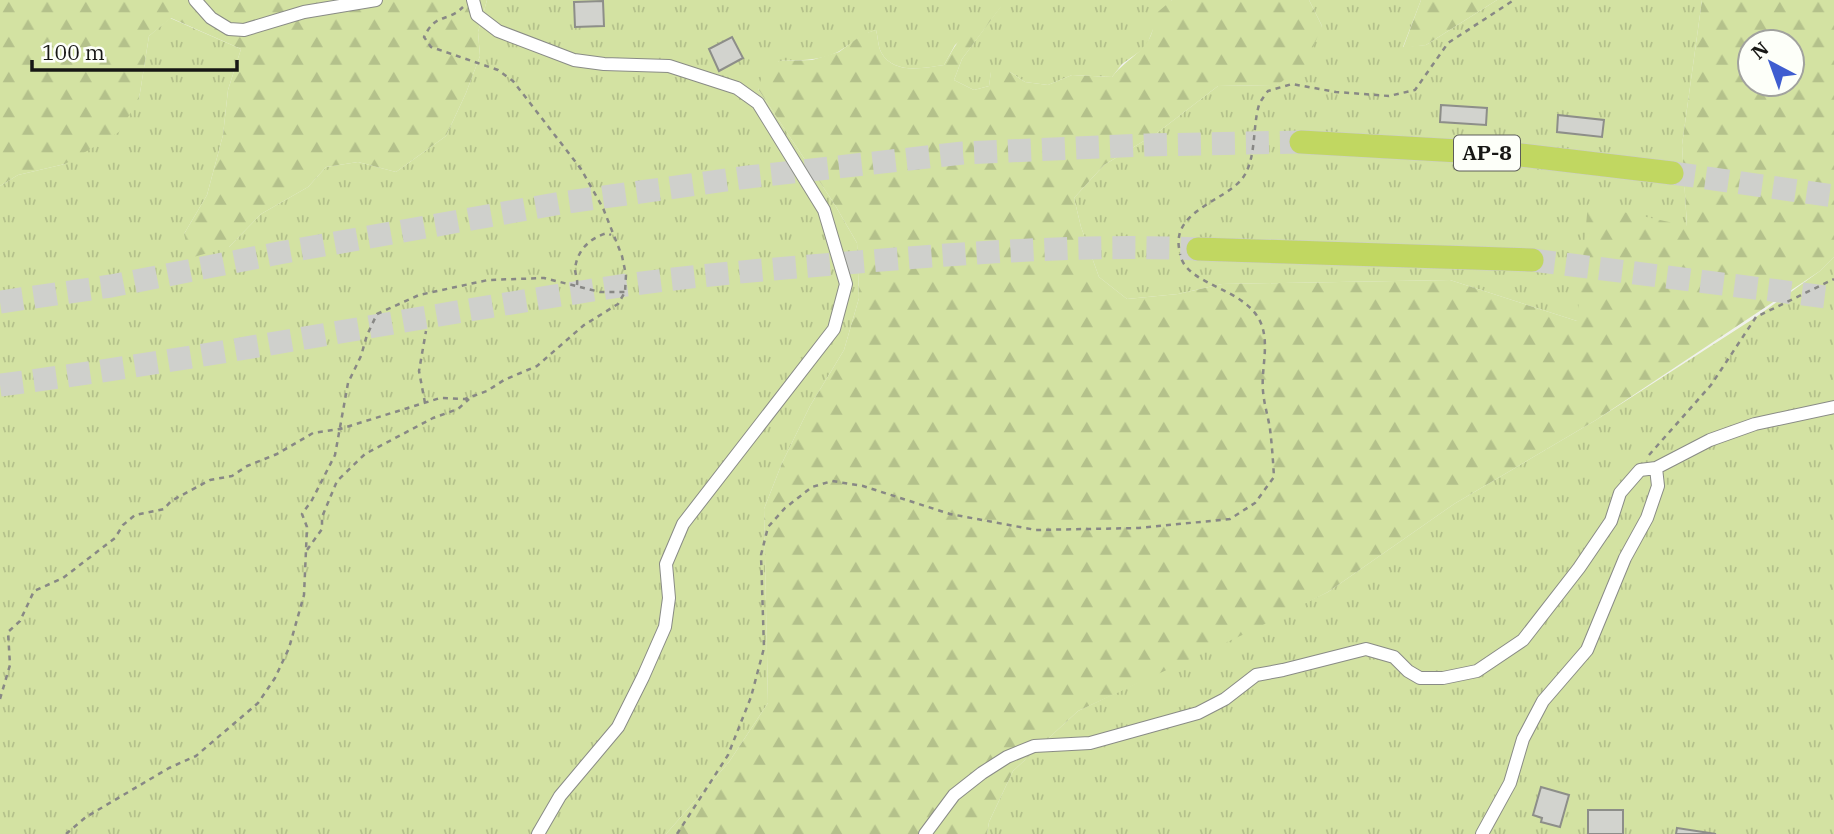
<svg xmlns="http://www.w3.org/2000/svg" width="1834" height="834" viewBox="0 0 1834 834" font-family="'IBM Plex Serif',serif">
	<style>
		.grass { fill: url(#grass-tufts) }
		.forest { fill: url(#forest-firs); fill-rule: evenodd }
		.building { fill: #d2d3ce; stroke: #8d8e89; stroke-width: 2 }
		.lines { fill: none; stroke-linecap: round; stroke-linejoin: round }
		.motorway-tunnel { stroke: #cfd0cc; stroke-width: 23; stroke-dasharray: 23 11; stroke-linecap: butt }
		.minor-casing { stroke: #898b86; stroke-width: 14 }
		.motorway-casing { stroke: #ccc; stroke-width: 24 }
		.path { stroke: #888885; stroke-width: 2.5; stroke-dasharray: 5 5; stroke-linecap: butt }
		.minor { stroke: #fff; stroke-width: 12 }
		.motorway { stroke: #c1d761; stroke-width: 23 }
		.labels { text-anchor: middle; stroke-width: 5; stroke-linejoin: round; paint-order: stroke }
		.shield { fill: #fdfff9; stroke: #5c5d59; stroke-width: 2 }
		.shield-label { font-size: 21px; font-weight: bold; fill: #171715 }
	</style>
	<defs>
		<pattern id="grass-tufts" width="24" height="20" patternUnits="userSpaceOnUse" patternTransform="scale(1.75)"><rect width="24" height="20" fill="#d3e2a2"/><path d="M3 7l-1-3M5 7V3M7 7l1-3M15 17l-1-3M17 17v-4M19 17l1-3" fill="none" stroke="#b4c18b"/></pattern>
		<pattern id="forest-firs" width="22" height="20" patternUnits="userSpaceOnUse" patternTransform="scale(1.75)"><rect width="22" height="20" fill="#d3e2a2"/><path d="M5 1l3.5 6h-7zM16 11l3.5 6h-7z" fill="#b4c18b"/></pattern>
	</defs>
	<rect width="100%" height="100%" fill="#f0f1ec"/>
	<path class="grass" d="M487,0H1172L1154,27L1146,47L1122,64L1112,77L1072,75L1048,85L1025,82L1010,72H991L989,86L974,90L954,80L962,59L1001,6L955,45L944,65C924,68 893,75 881,52C878,46 878,37 876,30C861,34 854,42 841,50C824,61 799,60 779,61L758,89L835,205L857,243L859,298L844,350L810,406L782,463L764,509L768,703L729,762L666,834H0V186L18,175L65,164L139,99L149,36L170,18L241,49L228,90L223,135L207,195L184,234L229,247L261,214L308,187L326,167L358,162L396,172L446,136L466,93L480,56L478,32Z
		M1309,0H1421L1403,47L1426,45L1497,0H1702L1682,145L1687,227L1577,321L1450,280L1222,284L1178,294L1127,299L1099,277L1081,227L1074,198L1104,165L1157,133L1218,86L1277,85L1322,26Z
		M1834,257V834H987L989,822L1013,771L1078,711L1328,592L1454,504L1596,420L1756,317L1820,271Z"/>
	<path class="forest" d="M0,0H487L478,32L480,56L466,93L446,136L396,172L358,162L326,167L308,187L261,214L229,247L190,258L184,234L207,195L223,135L228,90L241,49L171,18L149,36L139,99L119,132L65,164L18,175L0,186Z
		M1172,0H1309L1322,26L1306,64L1277,85L1218,86L1157,133L1104,165L1074,198L1081,227L1099,277L1127,299L1178,294L1222,284L1450,280L1577,321L1588,204L1687,226L1682,145L1702,0H1834V257L1820,271L1596,420L1454,504L1328,592L1253,630L1078,711L1013,771L989,822L987,834H666L729,762L768,703L764,509L782,463L810,406L844,350L859,298L857,243L835,205L758,89L764,70L779,61L812,60L839,52L863,34L876,30C878,37 878,46 881,52C893,75 923,68 944,65C962,33 971,22 1003,4L962,59L954,80L974,90L989,86L991,71L1010,72L1025,82L1048,85L1072,75L1112,77C1129,55 1157,48 1153,16ZM1750,42H1792V84H1750Z
		M1421,0H1497L1426,45L1403,48Z"/>
	<path class="building" d="M603,1L604,26L575,27L574,2Z
		M732,37L743,58L719,71L709,49Z
		M1441,105L1487,108L1486,125L1440,122Z
		M1558,115L1604,120L1602,137L1557,132Z
		M1541,787L1569,795L1560,827L1541,822L1542,818L1533,815Z
		M1588,810H1623V834H1588Z
		M1677,828L1716,834H1676Z"/>
	<g class="lines">
		<path class="motorway-tunnel" d="M1672,173L1834,196
			M1532,260L1834,298
			M0,302L111,286L279,253L561,203L748,177L963,153L1146,145L1301,142
			M0,385C197,360 391,321 587,291C673,277 760,270 847,263C964,253 1081,244 1198,249"/>
		<g class="minor-casing">
			<path id="minor" d="M195,0L211,18L229,29L244,30L304,12L376,0
				M473,0L477,15L498,31L574,60L604,64L669,66L737,88L758,103L824,210L846,284L834,329L683,524L666,564L669,598L665,627L643,677L618,727L560,796L538,834
				M1656,468L1710,440L1755,424L1834,407
				M925,834L954,795L982,773L1007,757L1034,746L1090,743L1198,713L1225,699L1256,675L1283,670L1366,649L1394,657L1408,671L1420,678H1443L1477,671L1523,640L1579,568L1611,521L1620,493L1640,470L1656,468L1658,486L1647,518L1625,558L1587,650L1543,701L1523,739L1510,783L1482,834"/>
		</g>
		<g class="motorway-casing">
			<path id="motorway" d="M1301,142L1512,154L1672,173
				M1198,249L1532,260"/>
		</g>
		<path class="path" d="M1179,248C1173,211 1224,201 1242,179C1257,159 1252,128 1259,105C1261,100 1265,95 1268,91L1292,84L1336,92L1389,96L1415,90L1448,43L1514,0
			M577,285C578,279 575,274 575,269C577,250 590,238 607,233L611,235
			M425,403L419,371L426,331
			M1649,455L1711,385L1756,317L1834,279
			M307,550L322,529V517L337,481L365,454L433,418L458,409L469,399
			M0,699L10,665L8,632L20,621L34,591L63,578L115,538L123,525L135,515L164,509L171,501L210,480L232,476L247,466L277,454L313,433L340,429L440,398L465,399L487,391L504,380L537,366L584,325L618,304L625,292L626,275L622,256L603,208L581,169L513,81L498,70L431,47L424,37C436,12 447,23 463,7
			M66,834L86,817L169,768L196,756L258,703L275,678L289,648L304,595L307,527L302,514L312,500L335,455L348,383L361,356L367,335L377,314L419,295L488,280L544,278L600,292H625
			M677,834L728,755L751,697L764,648L761,555L768,527L785,508L812,487L832,481L863,486L950,514L1036,530L1139,528L1230,519L1255,503L1274,477C1273,461 1272,445 1270,429C1268,416 1264,404 1263,391C1261,370 1269,347 1262,326C1249,287 1186,287 1180,254"/>
		<use href="#minor" class="minor"/>
		<use href="#motorway" class="motorway"/>
	</g>
	<g class="labels">
		<rect class="shield" x="1454" y="135.5" width="66" height="35" rx="5"/>
		<g class="shield-label">
			<text x="1487" y="160">AP-8</text>
		</g>
	</g>
	<g transform="translate(1771 63) rotate(319)"><circle r="33" fill="#fdfff9" stroke="#a1a29e" stroke-width="2"/>
	<path d="M0-5L12 26L0 18L-12 26Z" fill="#3f5dd0"/>
	<text y="-10" font-size="19" font-weight="bold" text-anchor="middle" fill="#171715">N</text>
	</g>
	<path d="M32 60v10h205v-10" fill="none" stroke="#171715" stroke-width="3.5"/>
	<text x="42" y="60" font-size="21" fill="#171715" stroke="#fdfff9" stroke-width="5" paint-order="stroke">100 m</text>
</svg>
